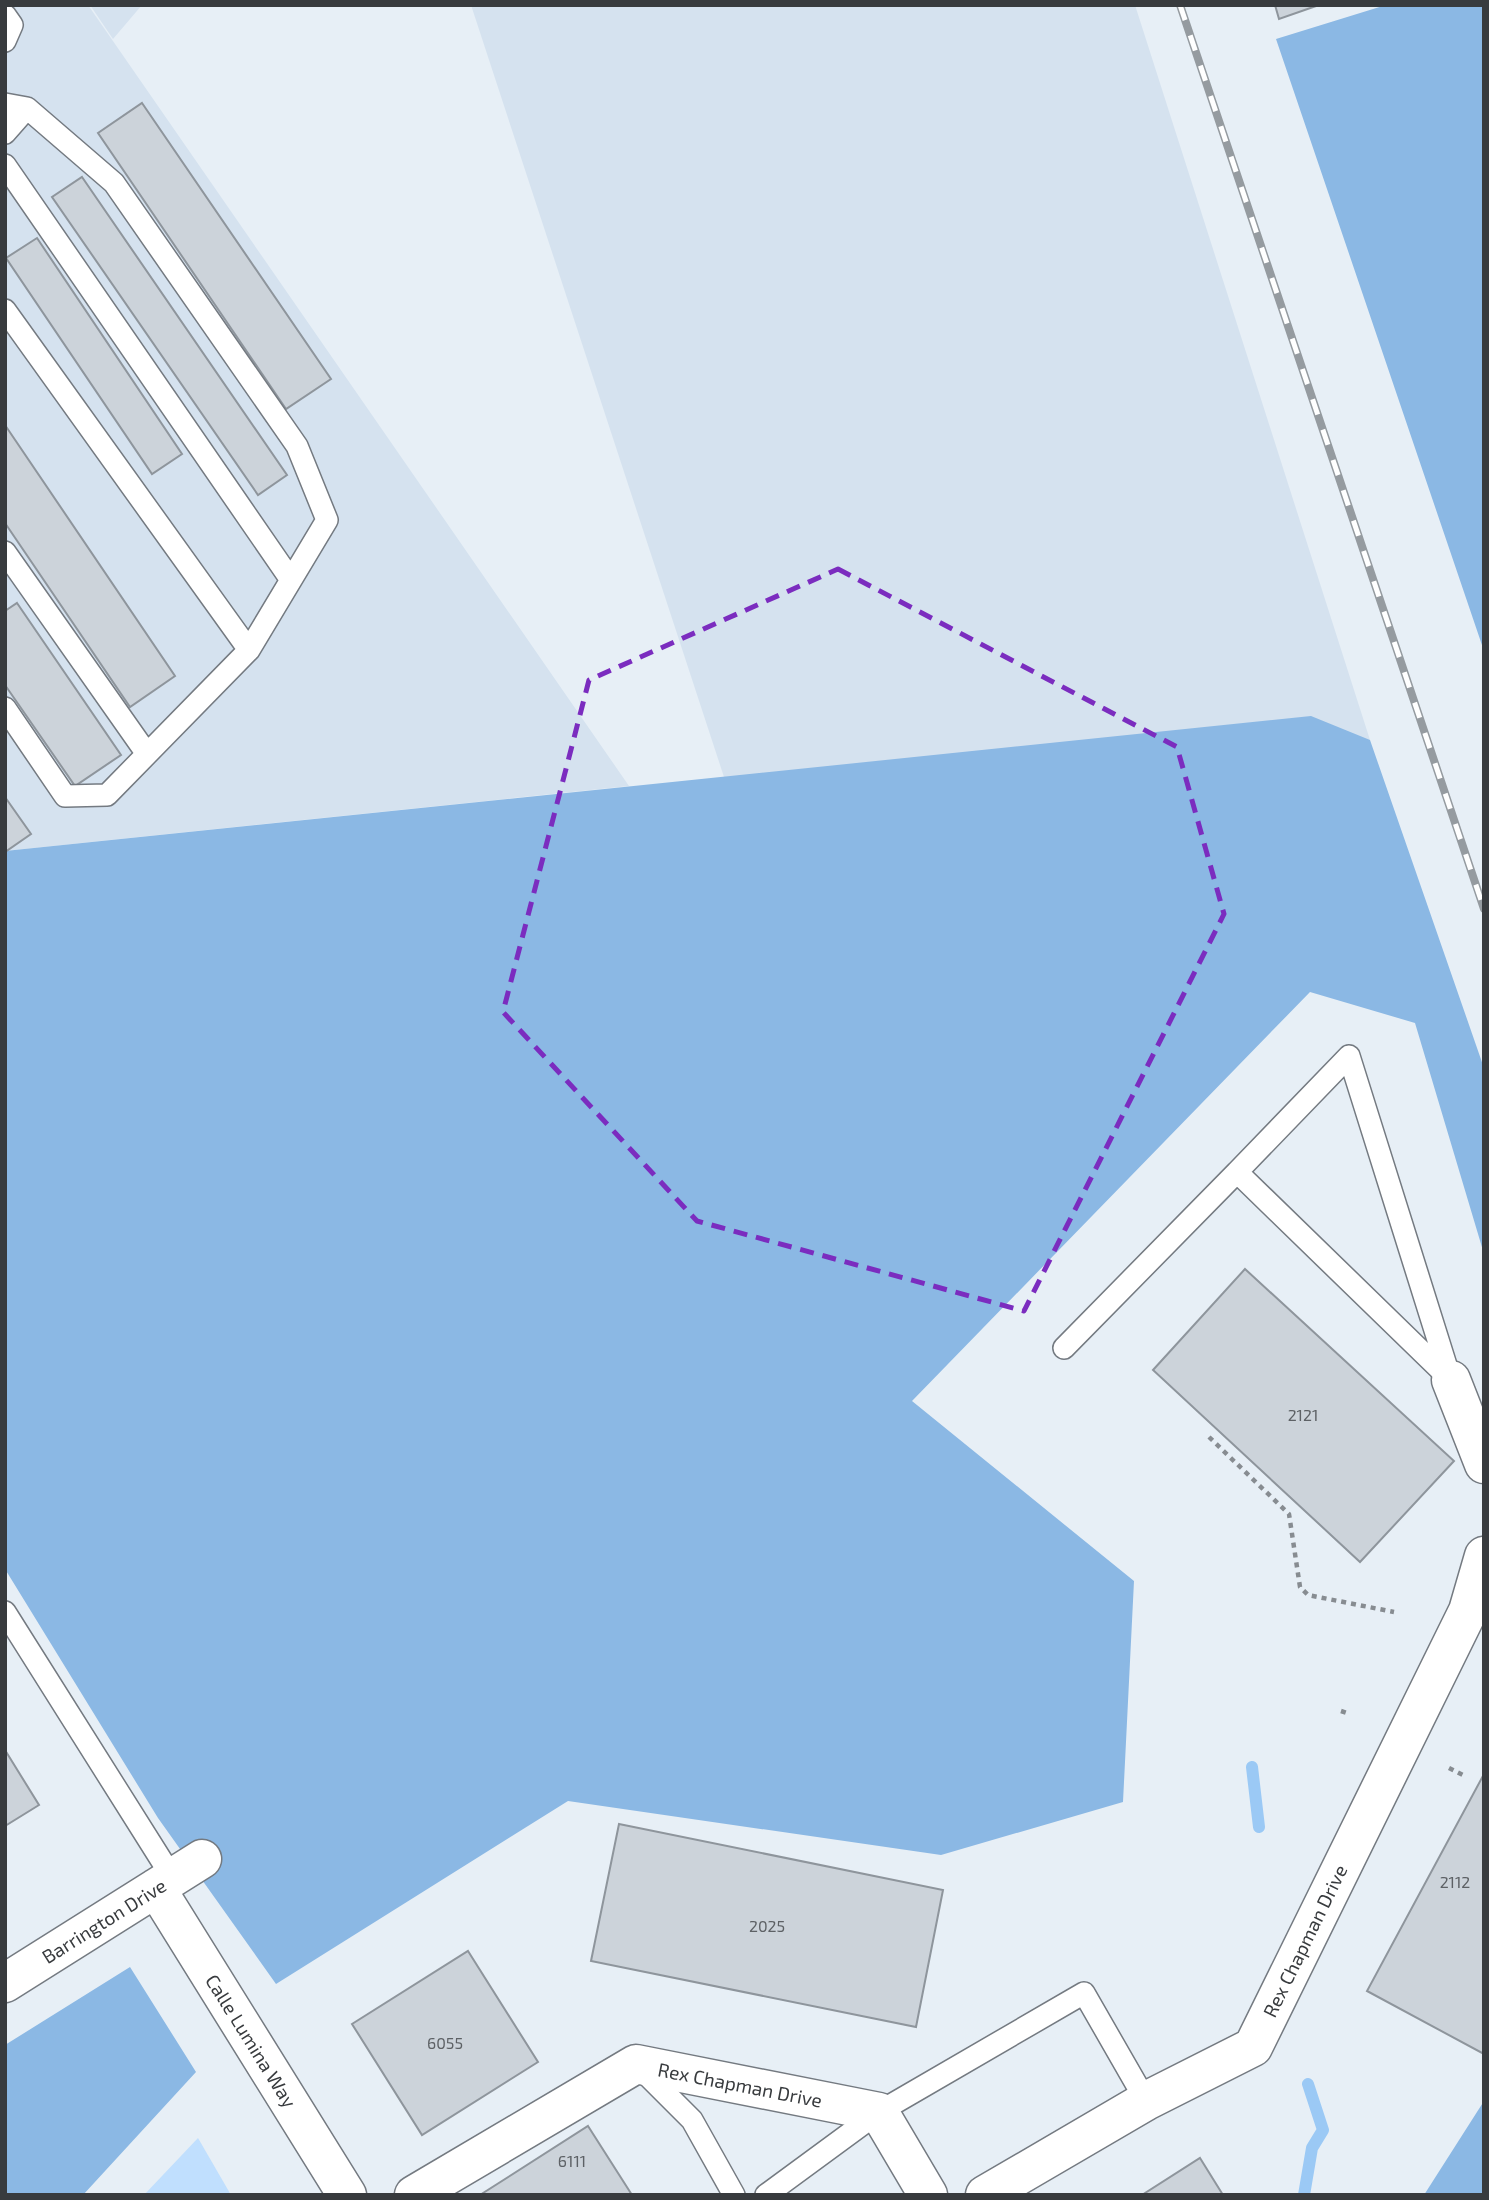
<svg xmlns="http://www.w3.org/2000/svg" width="1489" height="2200" viewBox="0 0 1489 2200" font-family="'Exo 2',sans-serif">
	<style>
		.built { fill: #d5e2ef }
		.green { fill: #c0dffe }
		.forest { fill: #8bb8e4 }
		.lines { fill: none; stroke-linecap: round; stroke-linejoin: round }
		.stream { stroke: #9bc9f5; stroke-width: 12 }
		.building { fill: #ccd3da; stroke: #8e959c; stroke-width: 2 }
		.service-casing { stroke: #747a81; stroke-width: 24 }
		.minor-casing { stroke: #747a81; stroke-width: 41 }
		.path { stroke: #878c91; stroke-width: 4.5; stroke-dasharray: 5 5; stroke-linecap: butt }
		.service { stroke: #fff; stroke-width: 21 }
		.minor { stroke: #fff; stroke-width: 38 }
		.rail-casing { stroke: #959ba0; stroke-width: 8 }
		.rail { stroke: #fff; stroke-width: 5; stroke-dasharray: 16; stroke-linecap: butt }
		.marked { fill: none; stroke: #7b2cbf; stroke-width: 5; stroke-dasharray: 14 9; stroke-linejoin: round }
		.labels { text-anchor: middle; stroke-width: 5; stroke-linejoin: round; paint-order: stroke }
		.number-label { font-size: 16px; fill: #5d6165 }
		.street-label { font-size: 19px; fill: #383b3e; stroke: #fff }
	</style>
	<rect width="100%" height="100%" fill="#e7eff6"/>
	<path class="built" d="M5,5H88L629,786L5,851Z
		M90,5H142L113,39Z
		M471,5H1135L1370,740L724,777Z"/>
	<path class="green" d="M198,2138L231,2195H144Z"/>
	<path class="forest" d="M1386,5H1484V651L1276,39Z
		M1311,716L1370,740L1484,1068V1254L1415,1023L1310,992L912,1401L1134,1581L1123,1802L941,1855L568,1801L276,1984L158,1818L5,1569V851Z
		M130,1967L196,2072L83,2195H5V2045Z
		M1484,2101V2195H1424Z"/>
	<g class="lines">
		<path class="stream" d="M1252,1767L1259,1827
			M1304,2195L1312,2148L1323,2130L1308,2084"/>
	</g>
	<path class="building" d="M1275,5H1319L1279,19Z
		M142,103L331,379L286,409L98,133Z
		M82,177L287,475L258,495L52,197Z
		M37,238L182,454L152,474L6,258Z
		M5,425L175,676L130,707L5,523Z
		M17,603L121,755L75,786L5,685V611Z
		M5,797L31,834L5,852Z
		M1245,1269L1454,1461L1360,1562L1153,1370Z
		M5,1750L39,1805L5,1826Z
		M1484,1774V2054L1367,1991Z
		M619,1824L943,1890L916,2027L591,1961Z
		M468,1951L538,2062L422,2135L352,2024Z
		M588,2126L632,2195H480Z
		M1200,2158L1223,2195H1142Z"/>
	<g class="lines">
		<g class="service-casing">
			<path id="service" d="M5,15L12,25L5,41
				M5,104L27,108L114,183L297,446L327,520L249,650L107,795L65,796L5,708
				M5,133L27,108
				M5,165L291,580
				M5,310L249,650
				M5,552L147,754
				M1237,1172L1349,1056L1450,1378
				M1064,1348L1237,1172L1451,1380
				M5,1612L172,1877
				M640,2068L692,2120L734,2195
				M766,2195L879,2112L1084,1993L1146,2101"/>
		</g>
		<g class="minor-casing">
			<path id="minor" d="M1451,1380L1484,1464
				M156,1888L347,2195
				M5,1983L202,1859
				M414,2195L636,2064L879,2112L928,2195
				M985,2195L1146,2101L1253,2047L1468,1611L1484,1556"/>
		</g>
		<path class="path" d="M1209,1437L1289,1514L1300,1587L1308,1595L1394,1612
			M1341,1711L1347,1713
			M1449,1768L1463,1775"/>
		<use href="#service" class="service"/>
		<use href="#minor" class="minor"/>
		<g class="rail-casing">
			<path id="rail" d="M1180,5L1484,909"/>
		</g>
		<use href="#rail" class="rail"/>
	</g>
	<path class="marked" d="M838,569L1177,747L1224,914L1024,1311L697,1221L503,1012L589,680Z"/>
	<g class="labels">
		<g class="number-label">
			<text x="1303" y="1421">2121</text>
			<text x="1455" y="1888">2112</text>
			<text x="767" y="1932">2025</text>
			<text x="445" y="2049">6055</text>
			<text x="572" y="2167">6111</text>
		</g>
		<g class="street-label">
			<text transform="translate(104 1921) rotate(-32)" y="7">Barrington Drive</text>
			<text transform="translate(1305 1941) rotate(-64)" y="7">Rex Chapman Drive</text>
			<text transform="translate(251 2041) rotate(58)" y="7">Calle Lumina Way</text>
			<text transform="translate(740 2085) rotate(11)" y="7">Rex Chapman Drive</text>
		</g>
	</g>
	<rect width="1489" height="2200" fill="none" stroke="#383b3e" stroke-width="14"/>
</svg>
